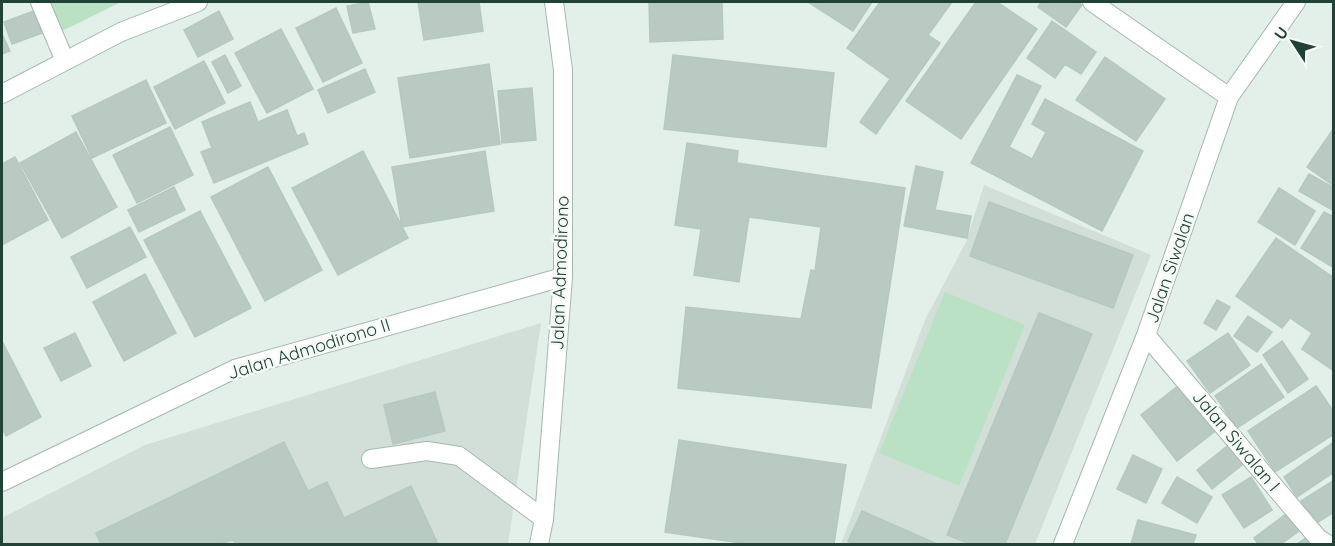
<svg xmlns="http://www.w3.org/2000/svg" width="1335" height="546" viewBox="0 0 1335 546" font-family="Quicksand,sans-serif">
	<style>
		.built { fill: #d1dfd8 }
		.green { fill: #bae1c3 }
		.building { fill: #b8cac2; stroke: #b5c9c0; stroke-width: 1.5 }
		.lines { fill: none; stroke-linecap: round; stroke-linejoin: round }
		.service-casing { stroke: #a5b8b0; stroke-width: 20 }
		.minor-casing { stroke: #a5b8b0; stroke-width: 20 }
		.service { stroke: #fff; stroke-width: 18 }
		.minor { stroke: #fff; stroke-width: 18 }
		.labels { text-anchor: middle; stroke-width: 5; stroke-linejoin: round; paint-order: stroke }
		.street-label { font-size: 18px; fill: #214237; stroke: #f5faf7 }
	</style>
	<rect width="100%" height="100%" fill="#e3efe9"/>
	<path class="built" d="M984,185L1151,255L1035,544H841L925,320L966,242Z
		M541,323L508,544H2V518L145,445Z"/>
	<path class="green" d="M44,2H121L62,31Z
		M945,292L1025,325L959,486L879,453Z"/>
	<path class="building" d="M368,2L375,29L353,33L347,6Z
		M418,2H479L483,31L424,40Z
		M649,2H722L723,39L650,42Z
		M808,2H872L853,31Z
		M880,2H952L928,35L940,43L876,134L860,122L890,79L847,48Z
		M976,2H997L1037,29L961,139L906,101Z
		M1041,2H1078L1082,5L1066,27L1038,7Z
		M336,8L362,63L323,82L296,28Z
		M34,11L42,33L12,44L4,22Z
		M219,11L233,39L198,57L184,30Z
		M1052,21L1096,52L1081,74L1065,64L1055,78L1027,58Z
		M281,29L313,89L267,113L235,53Z
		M2,34L10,51L2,54Z
		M225,55L241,86L228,93L212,62Z
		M673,55L834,73L826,147L664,129Z
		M1105,57L1165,99L1136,141L1076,100Z
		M204,61L225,103L175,129L154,87Z
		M489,64L500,144L410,158L398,78Z
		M365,69L375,92L328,113L318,90Z
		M1017,75L1041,86L1009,147L1032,159L1046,132L1032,124L1045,99L1143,151L1102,231L971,163Z
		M146,80L166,123L92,158L72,116Z
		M532,88L536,140L502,143L498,91Z
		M250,102L258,122L287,110L297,136L304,133L308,144L214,183L201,152L212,148L202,122Z
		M170,127L193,175L137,203L113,155Z
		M1334,128V186L1307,167Z
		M76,132L117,207L62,238L20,163Z
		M687,143L738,151L737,163L905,188L871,408L678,388L686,307L801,319L811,270L815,271L821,227L749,217L739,282L694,275L701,229L675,225Z
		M363,151L408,238L338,275L292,188Z
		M485,151L494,211L402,227L392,167Z
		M15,157L48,220L2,245V164Z
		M916,166L943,172L935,210L971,216L967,238L904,226Z
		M268,167L322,270L265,301L211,197Z
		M1309,174L1334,188V211L1299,191Z
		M174,187L185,210L139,232L128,210Z
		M1279,188L1315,211L1295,245L1258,222Z
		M989,202L1133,255L1113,308L970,256Z
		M200,211L251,308L195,337L144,240Z
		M1324,212L1334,217V268L1301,248Z
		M130,227L146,257L87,288L71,257Z
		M1276,238L1334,278V371L1302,349L1312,333L1290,318L1282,328L1236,296Z
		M145,274L176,333L124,361L93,302Z
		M1217,300L1230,307L1216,330L1204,323Z
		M1039,313L1092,334L1005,544H971L947,535Z
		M1248,316L1272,332L1257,352L1234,336Z
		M75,333L91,366L61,381L44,348Z
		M1228,333L1250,365L1210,393L1187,361Z
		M2,341L41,417L6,436L2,428Z
		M1282,341L1308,379L1288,393L1263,355Z
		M1261,364L1284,397L1237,428L1215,396Z
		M1183,382L1219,428L1177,461L1141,415Z
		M1316,386L1334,412V434L1275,472L1248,431Z
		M435,392L445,431L393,444L384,405Z
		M679,440L846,465L834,544H748L665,532Z
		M284,442L308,491L327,482L344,518L411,486L437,542L432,544H236L233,539L221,544H101L96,533Z
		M1334,442V472L1297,497L1284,477Z
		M1231,443L1246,462L1212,489L1197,470Z
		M1133,455L1162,469L1146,503L1117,489Z
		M1177,477L1212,497L1197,523L1162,503Z
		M1251,477L1272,510L1244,528L1222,495Z
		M1334,480V512L1315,524L1301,501Z
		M862,511L937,544H855L848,541Z
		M1286,514L1299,531L1281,544H1258L1254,538Z
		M1138,520L1196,535L1193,544H1131Z
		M1306,538L1311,544H1297Z"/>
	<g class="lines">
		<g class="service-casing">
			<path id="service" d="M40,2L65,61
				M371,459L427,451L459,456L544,519"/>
		</g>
		<g class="minor-casing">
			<path id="minor" d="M1092,2L1229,97
				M2,94L121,32L198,2
				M1146,335L1318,538L1327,544
				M2,482L235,369L563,277
				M539,544L544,519L563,277V70L554,2
				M1063,544L1146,335L1229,97L1296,2"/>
		</g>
		<use href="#service" class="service"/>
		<use href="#minor" class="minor"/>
	</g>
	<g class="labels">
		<g class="street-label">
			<text transform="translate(1170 268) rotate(-71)" y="6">Jalan Siwalan</text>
			<text transform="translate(560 273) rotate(-88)" y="6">Jalan Admodirono</text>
			<text transform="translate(309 349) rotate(-17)" y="6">Jalan Admodirono II</text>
			<text transform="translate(1236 441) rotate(50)" y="6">Jalan Siwalan I</text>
		</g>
	</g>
	<rect width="1335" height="546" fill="none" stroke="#214237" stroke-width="6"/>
	<g transform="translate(1293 42) rotate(306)" stroke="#f5faf7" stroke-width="4.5" paint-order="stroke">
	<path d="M0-4.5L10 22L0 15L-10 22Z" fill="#214237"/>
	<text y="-9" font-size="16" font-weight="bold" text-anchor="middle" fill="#214237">U</text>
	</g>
</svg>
